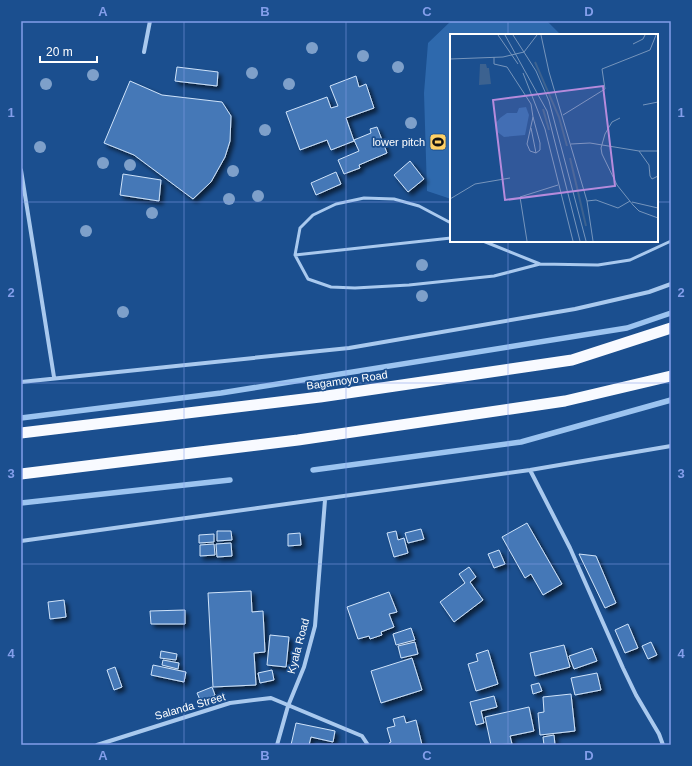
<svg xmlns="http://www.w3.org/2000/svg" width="692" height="766" viewBox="0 0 692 766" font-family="Arial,sans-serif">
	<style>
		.green { fill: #2e69ad }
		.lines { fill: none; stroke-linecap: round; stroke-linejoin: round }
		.stream { stroke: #9cc4f0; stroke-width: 5.5 }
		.building { fill: #4478b7; stroke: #cfe3fa; filter: url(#shadow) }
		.service { stroke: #a9c9ee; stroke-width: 3 }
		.minor { stroke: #a9c9ee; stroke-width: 4 }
		.trunk { stroke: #f8faff; stroke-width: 11 }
		.tree { fill: #7ea0ca }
		.grid { fill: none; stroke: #839eea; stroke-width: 1; stroke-opacity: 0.55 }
		.labels { text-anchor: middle; stroke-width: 3.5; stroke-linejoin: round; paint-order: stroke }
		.poi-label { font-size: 11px; fill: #fff; stroke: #1b4f8f; text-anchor: end }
		.street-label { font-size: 11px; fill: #fff; stroke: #1b4f8f }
		.inset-river { fill: none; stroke: #3c6290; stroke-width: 2 }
		.inset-road { fill: none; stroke: #7695bc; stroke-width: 1 }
		.view { fill: #b68bdc; fill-opacity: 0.15; stroke: #b68bdc; stroke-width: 2 }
		.inset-edge { fill: none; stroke: #fff; stroke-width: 2 }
		.neatline { fill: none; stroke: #839eea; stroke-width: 1.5 }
		.grid-label { font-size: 13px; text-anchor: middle; font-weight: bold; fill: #839eea }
	</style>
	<defs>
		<filter id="shadow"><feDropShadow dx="3.5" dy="3.5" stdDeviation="2" flood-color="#0009"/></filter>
	</defs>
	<rect width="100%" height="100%" fill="#1b4f8f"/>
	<path class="green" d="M451,21H547L561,35H451V199L427,191L424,93L428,43Z"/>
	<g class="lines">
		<path class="stream" d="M21,418L221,393L627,328L671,313
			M313,470L521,442L671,400
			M21,503L230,480"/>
	</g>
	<path class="building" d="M177,67L218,72L217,86L175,81Z
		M356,76L359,87L366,84L374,108L346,118L354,141L331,150L327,140L300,150L286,112L327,97L331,108L338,106L330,86Z
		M130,81L162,95L222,102L231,116L230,141L225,157L211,182L193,199L134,155L104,143Z
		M377,127L387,153L359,165L360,168L344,174L338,160L359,151L354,140L371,133L370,129Z
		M410,161L424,179L408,192L394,175Z
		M336,172L341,184L316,195L311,183Z
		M123,174L161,180L159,201L120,195Z
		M527,523L562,584L543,595L531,574L525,578L502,537Z
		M421,529L424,539L408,543L405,533Z
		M217,531H231L232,540L217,541Z
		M396,531L398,540L404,538L408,553L394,557L387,533Z
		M300,533L301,545L288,546V534Z
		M214,534V542L199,543V535Z
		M231,543L232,556L217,557L216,544Z
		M214,544L215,555L200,556V545Z
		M499,550L505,564L494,568L488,554Z
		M579,554L596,556L616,603L605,608Z
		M469,567L476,577L470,582L483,600L454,622L440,602L465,583L459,574Z
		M251,591L252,612L263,611L265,652L254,653L256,685L213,687L208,593Z
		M389,592L397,612L389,614L394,627L381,632L382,635L370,639L369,636L358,639L347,607Z
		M64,600L66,617L50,619L48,602Z
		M185,610V624H151L150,611Z
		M628,624L638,648L625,653L615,630Z
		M411,628L415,640L396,645L393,634Z
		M270,635L289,637L286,667L267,665Z
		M415,642L418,654L401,658L398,646Z
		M651,642L657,655L648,659L642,646Z
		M564,645L570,667L535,676L530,653Z
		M592,648L597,661L574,669L569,656Z
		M488,650L498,684L476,691L468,664L478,661L476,654Z
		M161,651L177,654L176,660L160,658Z
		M412,658L422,690L381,703L371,671Z
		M163,660L179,663L178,669L162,665Z
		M153,665L186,672L184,682L151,675Z
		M115,667L122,687L114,690L107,670Z
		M272,670L274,680L260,683L258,673Z
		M597,673L601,690L575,695L571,678Z
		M539,683L542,691L533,694L531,685Z
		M212,687L215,695L201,702L197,693Z
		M571,694L575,731L540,735L538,713L544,712L543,697Z
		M494,696L497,707L481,711L484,723L476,725L470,702Z
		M529,707L534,731L510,736L512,744L491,745L485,717Z
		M404,716L406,723L416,720L422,745H390L389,743L391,742L387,728L395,726L393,719Z
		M296,723L335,731L333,742L311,737L309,745H291Z
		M554,735L555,745H544L543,737Z"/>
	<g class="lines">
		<path class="service" d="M451,223L419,206L394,199L364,198L336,204L313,215L300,228L295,255L308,279L331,287L355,288L409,285L494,276L540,264
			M483,241L540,264L598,265L630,260L671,241
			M295,255L451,238"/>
		<path class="minor" d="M144,52L150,21
			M21,170L54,377
			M21,382L349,348L575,309L649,292L671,284
			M530,470L570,548L623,668L636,695L659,734L663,745
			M21,541L530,470L671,446
			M97,745L230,703L271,698L362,736L368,745
			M277,745L288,706L304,667L315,626L325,500"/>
		<path class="trunk" d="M21,433L320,397L572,360L671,328
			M21,474L298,440L565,401L671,376"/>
	</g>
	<g class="tree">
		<circle cx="312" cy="48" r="6"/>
		<circle cx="363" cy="56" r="6"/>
		<circle cx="398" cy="67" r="6"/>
		<circle cx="252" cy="73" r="6"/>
		<circle cx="93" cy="75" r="6"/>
		<circle cx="46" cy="84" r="6"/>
		<circle cx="289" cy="84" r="6"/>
		<circle cx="411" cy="123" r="6"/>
		<circle cx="265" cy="130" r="6"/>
		<circle cx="40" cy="147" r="6"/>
		<circle cx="103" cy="163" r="6"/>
		<circle cx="130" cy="165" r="6"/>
		<circle cx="233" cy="171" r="6"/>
		<circle cx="258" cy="196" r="6"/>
		<circle cx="229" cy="199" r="6"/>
		<circle cx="152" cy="213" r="6"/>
		<circle cx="86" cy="231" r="6"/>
		<circle cx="422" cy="265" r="6"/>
		<circle cx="422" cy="296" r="6"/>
		<circle cx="123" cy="312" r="6"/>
	</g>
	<path class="grid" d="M184,21V745M346,21V745M508,21V35M21,202H451M657,202H671M508,241V745M21,383H671M21,564H671"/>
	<defs>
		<g id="stadium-square" transform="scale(0.9)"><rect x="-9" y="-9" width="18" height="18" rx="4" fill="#ffd166" stroke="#1b4f8f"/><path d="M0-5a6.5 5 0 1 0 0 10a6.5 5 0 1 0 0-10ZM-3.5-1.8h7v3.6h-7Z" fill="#111"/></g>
	</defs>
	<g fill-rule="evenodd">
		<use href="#stadium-square" x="438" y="142"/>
	</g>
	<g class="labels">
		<g class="poi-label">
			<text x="425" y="146">lower pitch</text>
		</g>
		<g class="street-label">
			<text transform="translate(347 380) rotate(-8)" y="4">Bagamoyo Road</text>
			<text transform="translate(298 646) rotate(-75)" y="4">Kyala Road</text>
			<text transform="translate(190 706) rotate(-16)" y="4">Salanda Street</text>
		</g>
	</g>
	<g transform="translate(450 34)">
		<rect width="208" height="208" fill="#1b4f8f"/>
		<path d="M76,73L79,81L75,101L54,103L46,97L45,90L50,84L57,79H67L69,74Z" fill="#2e69ad"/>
		<path d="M30,30H36L37,34H39L41,50L29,51Z" fill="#3c6290"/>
		<path class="inset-river" d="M85,28L109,83L117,112M93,75L99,96M120,124L136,192"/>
		<path class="inset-road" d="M48,1L68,30M55,1L97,77L130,207M63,1L86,37L99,67L136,207M91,1L99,38L137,167L143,207M183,10L193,5L195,1M44,23V30L57,33L81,70L83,83L77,110L80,117L86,119L90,116V109L83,83M0,25L53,23L74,18L87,1M73,39L95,95L123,207M193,71L208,68M113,81L155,55L152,35L200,16L206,1M170,84L162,88L155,100L151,114L152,120L167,151L183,171L189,177L208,184M81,94L86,119M121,110L140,109L189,117H208M189,117L199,131L200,142L202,145L208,142M0,165L25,150L60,144M137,167L146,166L168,174L180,167M182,168L208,174M77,207L70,163L108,151"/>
		<path class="view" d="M153,52L165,152L55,166L43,66Z"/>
		<rect width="208" height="208" class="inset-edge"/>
	</g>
	<rect width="692" height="766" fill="none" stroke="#1b4f8f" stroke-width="44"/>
	<path d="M40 56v6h57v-6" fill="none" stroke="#ffffff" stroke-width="2"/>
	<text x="46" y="56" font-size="12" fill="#ffffff" stroke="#1b4f8f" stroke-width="3" paint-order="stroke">20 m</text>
	<rect x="22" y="22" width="648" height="722" class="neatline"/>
	<g class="grid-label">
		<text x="103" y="16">A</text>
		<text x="265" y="16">B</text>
		<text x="427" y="16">C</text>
		<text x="589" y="16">D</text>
		<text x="11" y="117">1</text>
		<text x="681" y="117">1</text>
		<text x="11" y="297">2</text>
		<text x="681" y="297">2</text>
		<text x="11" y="478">3</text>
		<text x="681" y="478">3</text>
		<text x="11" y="658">4</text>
		<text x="681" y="658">4</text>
		<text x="103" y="760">A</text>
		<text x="265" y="760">B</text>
		<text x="427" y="760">C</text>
		<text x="589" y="760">D</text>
	</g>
</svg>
